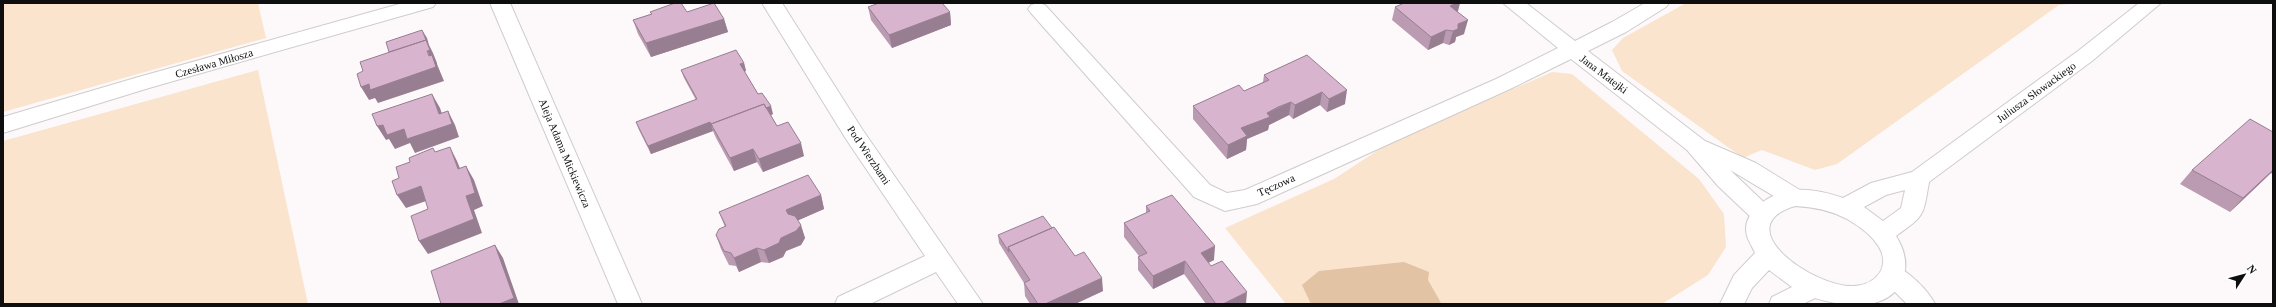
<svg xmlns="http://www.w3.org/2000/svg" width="2276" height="307" viewBox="0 0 2276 307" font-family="Georgia,serif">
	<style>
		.green { fill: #fae4cd }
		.forest { fill: #e2c3a3 }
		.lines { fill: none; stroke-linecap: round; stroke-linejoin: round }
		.minor-casing { stroke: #cfcccc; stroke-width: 2 }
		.tertiary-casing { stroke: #cfcccc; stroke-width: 2 }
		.minor { fill: #fff; fill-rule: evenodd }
		.tertiary { fill: #fff; fill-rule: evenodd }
		.wall { fill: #ba9bb2 }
		.shaded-wall { fill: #977e91 }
		.building { fill: #d8b4cf; stroke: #977e91 }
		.labels { text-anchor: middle; stroke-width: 3; stroke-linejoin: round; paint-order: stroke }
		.street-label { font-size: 11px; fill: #0f0e0e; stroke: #fff }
	</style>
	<rect width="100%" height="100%" fill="#fdf9fa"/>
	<path class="green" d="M3,3H258L266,38L3,112Z
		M1686,3H2082L2059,5L1837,164L1815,170L1762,150L1743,158L1622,71L1612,50L1623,38Z
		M258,70L308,304H3V141Z
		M1552,72L1572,74L1699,179L1724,214L1726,247L1708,275L1662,304H1286L1225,228L1334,179L1389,143Z"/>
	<path class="forest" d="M1404,262L1429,272L1428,280L1441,303L1465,304H1311L1302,285L1319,271Z"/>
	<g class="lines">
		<g class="minor-casing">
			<path id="minor" d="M403,3H436L433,7L149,88L3,133V117L135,78Z
				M490,3H510L642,304H618Z
				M762,3H782L862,129L983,304H958L936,272L870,304H835L838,297L925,256L846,139Z
				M1039,3L1045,5L1210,185L1227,193L1245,190L1496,79L1558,48L1503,3H1526L1575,41L1612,22L1645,3H1669L1666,7L1626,32L1588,51L1705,141L1756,163L1803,192L1806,198L1803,204L1795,206L1787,204L1730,170L1771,209L1775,215L1771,221L1763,224L1755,221L1718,186L1687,150L1571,59L1510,89L1257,204L1225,211L1194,197L1031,13L1028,9L1031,5Z
				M1894,266C1909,271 1928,290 1935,304H1907L1885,282L1882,275L1885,268Z"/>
		</g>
		<g class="tertiary-casing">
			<path id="tertiary" d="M2139,3H2161L2092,61L1929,182C1923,217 1925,215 1896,236C1914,264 1906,297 1870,304C1852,307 1832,303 1815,298L1803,304H1769L1772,297L1792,287L1769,270L1752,288L1744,304H1720L1734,275L1755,253C1753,248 1749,242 1747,236C1740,210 1775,190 1797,190C1813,189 1828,193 1843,198L1871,183L1912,172L2078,51ZM1905,190L1901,208L1883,221L1864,207L1886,195ZM1795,206C1814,207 1830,210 1847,219C1859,226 1872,235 1879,247C1891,268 1875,285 1854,286C1814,288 1726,227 1795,206Z"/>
		</g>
		<use href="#minor" class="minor"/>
		<use href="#tertiary" class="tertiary"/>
	</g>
	<path class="wall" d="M1404,3H1460L1457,12L1464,34L1456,37L1455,42L1449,45L1443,43L1428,50L1392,20L1395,7Z
		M868,7L950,12L951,25L892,48L871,20Z
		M650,12H687L724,19L728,32L651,57L638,34L633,20L651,14Z
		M1307,55L1345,104L1327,112L1320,105L1293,119L1289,115L1269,125L1268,130L1247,139L1246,150L1227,159L1193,119V106L1244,91L1263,82L1264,75Z
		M744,63L746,71L744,72L758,94L773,114L771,115L777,126L804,156L763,172L757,162L734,171L716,138L713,131L651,154L639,130L636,122L696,100L684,78L681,70Z
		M2273,132V175L2271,173L2230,212L2180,184L2192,170Z
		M821,195L824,209L798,220L805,238L801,245L786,251L783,257L769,263L761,262L739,272L736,266L729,265L721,249L716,235L725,227L719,212Z
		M1146,206L1214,260L1208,263L1246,304H1206L1184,274L1153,289L1138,270V257L1139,256L1124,237V223L1146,213Z
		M1052,228L1075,256L1103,291L1075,304H1030L1025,296L1024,283L999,243L998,235Z"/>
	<path class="shaded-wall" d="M1456,3H1460L1457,15L1450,6Z
		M950,12L951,25L892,48L889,35Z
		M724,19L728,32L651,57L646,43Z
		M1468,20L1464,34L1456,37L1455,42L1449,45L1453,31L1458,24Z
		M422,30L427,38L429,45L433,53L437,63V64L439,69L444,81L378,103L375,98L369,100L361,87L429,56Z
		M1446,30L1443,43L1428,50L1431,37Z
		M744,63L746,71L742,72L740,64Z
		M1347,90L1345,104L1327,112L1329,99Z
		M1322,92L1320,105L1293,119L1295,105Z
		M432,94L440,108L446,126L448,111L455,125L459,137L415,153L410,143L395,149L389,139L386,140L377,126L383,125L404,129L439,114Z
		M1291,102L1289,115L1269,125L1268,130L1247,139L1246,150L1227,159L1228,145L1241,128L1267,113Z
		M771,106L773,114L718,136L714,129Z
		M710,122L713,131L651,154L648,146Z
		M801,143L804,156L763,172L759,159Z
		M450,147L457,161L466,183L458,169Z
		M753,149L757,162L734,171L730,158Z
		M466,166L474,180L483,206L474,210L482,233L428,254L419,241L466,196Z
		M2273,170V171L2230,212L2243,198Z
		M421,186L429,200L406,208L397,195Z
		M821,195L824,209L790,224L786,210Z
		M801,225L805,238L801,245L786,251L783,257L769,263L764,250Z
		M495,245L503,258L519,304H499Z
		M1215,246L1214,260L1200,267L1201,253Z
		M757,248L761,262L739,272L734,258Z
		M1185,261L1184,274L1153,289V276Z
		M1102,278L1103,291L1075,304H1045Z
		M1247,292L1246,304H1223Z"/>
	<path class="building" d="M675,3H681L687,12L714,3L724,19L646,43L633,20L652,14L650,12Z
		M879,3H942L950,12L889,35L868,7Z
		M1404,3H1456L1450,6L1468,20L1458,24V29L1453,31L1446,30L1431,37L1395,7Z
		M422,30L426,40L389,52L386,42Z
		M426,40L430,50L427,51L429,56L432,55L436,67L370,90L369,84L361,87L357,74L363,71L360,62Z
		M736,50L744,63L740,64L758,94L762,93L771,106L766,108L764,104L711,124L712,126L710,122L648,146L636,122L697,99L681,70Z
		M1307,55L1347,90L1329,99L1322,92L1295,105L1291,102L1278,107L1267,113L1270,117L1241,128L1247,136L1228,145L1193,106L1239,85L1244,91L1269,80L1264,75Z
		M432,94L439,114L448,111L452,124L407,139L404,129L387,135L383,125L377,126L372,114Z
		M764,104L777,126L788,122L801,143L759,159L753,149L730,158L711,124Z
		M2250,119L2273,132V170L2243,198L2192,170Z
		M450,147L458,169L466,166L471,179L475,193L466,196L474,219L419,241L411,216L428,209L421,186L397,195L392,181L399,178L396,167L410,162L409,158L433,148L435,152Z
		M808,175L821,195L786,210L788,214L795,216L801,225L796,231L781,238L779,243L764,250L757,248L734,258L731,253L724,251L716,235L719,229L726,226L719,212Z
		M1172,195L1215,246L1201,253L1211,266L1222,261L1247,292L1223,304H1216L1185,261L1153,276L1138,257L1147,253L1124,223L1150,211L1146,206Z
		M1043,216L1052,228L1008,247L1009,252L998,235Z
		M1054,227L1075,256L1084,252L1102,278L1045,304H1038L1024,283L1030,280L1008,247Z
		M495,245L514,298L499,304H441L431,271Z"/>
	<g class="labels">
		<g class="street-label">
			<text transform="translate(214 63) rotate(-16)" y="4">Czesława Miłosza</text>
			<text transform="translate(1604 74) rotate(37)" y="4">Jana Matejki</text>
			<text transform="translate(2036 92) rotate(-36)" y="4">Juliusza Słowackiego</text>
			<text transform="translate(565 153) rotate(67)" y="4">Aleja Adama Mickiewicza</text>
			<text transform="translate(869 155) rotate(56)" y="4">Pod Wierzbami</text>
			<text transform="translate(1276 185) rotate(-24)" y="4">Tęczowa</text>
		</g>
	</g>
	<rect width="2276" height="307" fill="none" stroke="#0f0e0e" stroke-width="8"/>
	<g transform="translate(2244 275) rotate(54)" stroke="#ffffff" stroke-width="3" paint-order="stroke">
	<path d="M0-3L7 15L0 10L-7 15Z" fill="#0f0e0e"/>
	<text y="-6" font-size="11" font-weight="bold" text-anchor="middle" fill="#0f0e0e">N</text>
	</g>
</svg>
